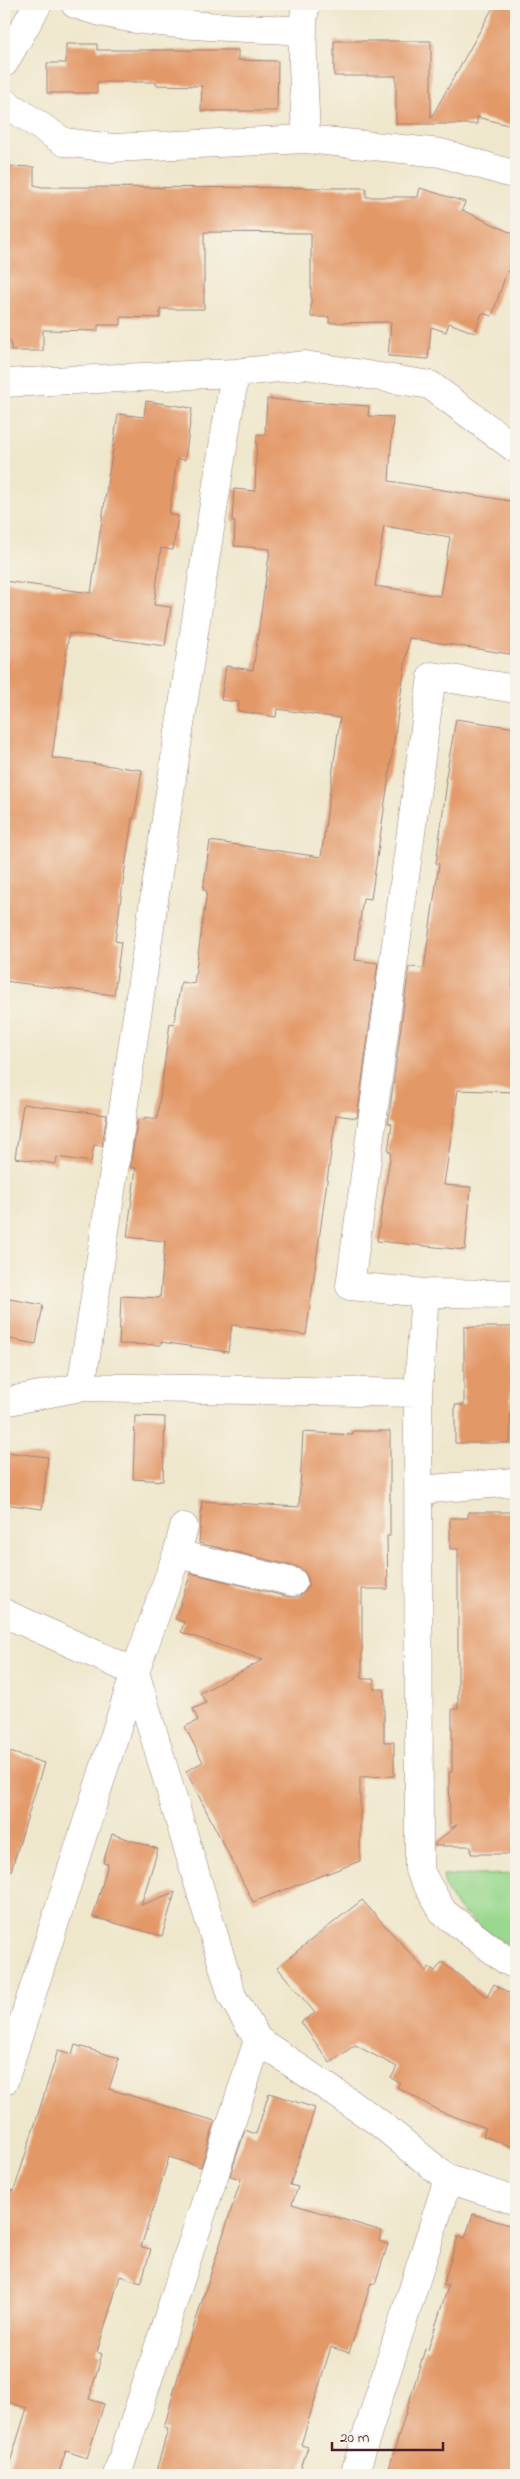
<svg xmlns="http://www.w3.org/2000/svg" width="520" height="2479" viewBox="0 0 520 2479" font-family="'Indie Flower',sans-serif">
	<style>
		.green { fill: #99d88e; stroke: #727c5c }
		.building { fill: #e39868; fill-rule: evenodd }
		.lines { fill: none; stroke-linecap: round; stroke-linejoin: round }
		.minor-casing { stroke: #9c837c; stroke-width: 29 }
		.minor { stroke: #fff; stroke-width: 28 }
	</style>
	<rect width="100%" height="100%" fill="#f7f3e8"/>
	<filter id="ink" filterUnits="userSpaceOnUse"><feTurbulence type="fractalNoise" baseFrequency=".02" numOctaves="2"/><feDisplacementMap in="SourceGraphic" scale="10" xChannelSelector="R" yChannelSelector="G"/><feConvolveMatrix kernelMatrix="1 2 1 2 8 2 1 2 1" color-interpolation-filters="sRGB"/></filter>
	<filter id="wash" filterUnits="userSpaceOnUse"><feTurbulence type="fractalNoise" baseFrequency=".0096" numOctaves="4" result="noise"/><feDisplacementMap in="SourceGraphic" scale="20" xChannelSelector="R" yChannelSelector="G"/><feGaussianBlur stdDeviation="1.12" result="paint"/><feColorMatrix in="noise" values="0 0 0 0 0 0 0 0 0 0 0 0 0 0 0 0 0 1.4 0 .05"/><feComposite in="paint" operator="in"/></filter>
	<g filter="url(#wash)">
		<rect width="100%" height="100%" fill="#efe7cc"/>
		<path class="green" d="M516,1874V1951C490,1932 447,1912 443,1876Z"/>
		<g id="blocks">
			<path class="building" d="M495,4H516V127L477,117V124H396V76H334V41H431V118Z
				M66,44H97V50H238V60L278,61L277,111H201L202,86L156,85V82H97V93H47V63H66Z
				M4,166L34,167V185L42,187L366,188V197H418L420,188L465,202L462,210L516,235V275L507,271L492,316L482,313L475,333L449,323L446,332L431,327L428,359L388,356L391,322L329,323V317H311V233L204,232V309H160V318L121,317V325H98V331L43,330V351H11V341H4Z
				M267,399L369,406L368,416L393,417L389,481L516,502V655L409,638L371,899L363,898L355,960L378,963L357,1118L336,1115L306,1335L232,1325L228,1352L161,1342V1345L119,1344L121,1296L160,1298L165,1241L127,1237L136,1168L130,1167L138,1119L144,1120L145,1117L157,1119L170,1023L174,1024L181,982L194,984L207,891L203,890L210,841L321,857L340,718L277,709L276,717L238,711L239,702L221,700L226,666L253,670L270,549L234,546L235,522L232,521L234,489L255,491L257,434L265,435ZM384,526L450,537L440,596L375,586Z
				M146,401L192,408L185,460L177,459L169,514L178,516L173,550L161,548L154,605L171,607L165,646L69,633L52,758L142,770L134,819L132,818L115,941L121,942L114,995L4,981V676L11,627L4,626V581L91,593L118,414L144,417Z
				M456,719L516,728V938L514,937L512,994H516V1092L458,1090L444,1185L471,1187L465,1250L377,1241L391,1152L388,1151L392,1124L388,1123L409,967L424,968L439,864L436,863L447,782H445Z
				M23,1104L107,1115L102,1146L94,1145L91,1162L57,1157L56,1164L15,1158Z
				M4,1298L43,1305L36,1344L4,1338Z
				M464,1327H512L510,1443H455V1405H464Z
				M135,1416L165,1417L163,1481L133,1479Z
				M353,1431H390V1536H387L388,1589H362V1679H374V1689H384V1742H394V1776L360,1777V1861L253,1902L186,1771L203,1762L185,1727L198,1720L193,1709L206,1703L200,1693L263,1660L181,1632L184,1622L175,1619L191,1573L289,1597H298L305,1592L308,1586V1578L304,1571L297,1567L199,1543L202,1501L299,1507L303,1432L353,1435Z
				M4,1452L48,1457L42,1509L4,1504Z
				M468,1512H514L512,1700L513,1765H516V1854H471V1846H435V1843L457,1825L450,1828L449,1772H452V1709H458V1549H450V1518H468Z
				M4,1750L44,1763L11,1871L4,1870Z
				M112,1834L158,1849L141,1905L175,1892L162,1936L93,1917L108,1864L103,1863Z
				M362,1900L426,1971L429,1967L435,1971L442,1962L487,1997L494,1984L516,1997V2148L483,2136L486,2128L439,2111L397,2087L400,2083L391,2078L397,2067L355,2045L330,2063L301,2022L315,2013L277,1967Z
				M75,2045L119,2058L109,2089L215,2121L201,2167L169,2157L141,2247L151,2249L141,2283L120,2276L97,2352L102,2354L89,2399L104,2404L87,2458L66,2451L58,2475H6L27,2408L4,2401V2188L14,2191L58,2050L72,2054Z
				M269,2093L315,2108L290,2185L298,2187L292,2204L382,2231L379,2241L388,2244L375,2284L371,2283L349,2353L331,2347L301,2445L308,2447L299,2475H155L168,2429L164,2428L179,2373L241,2179L230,2176L245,2130L256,2134Z
				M473,2214L516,2227V2475H387L425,2349L428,2350L448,2286L443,2285L458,2236L465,2238Z"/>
		</g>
	</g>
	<g filter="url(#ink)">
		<use href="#blocks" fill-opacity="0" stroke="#9c837c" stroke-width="1"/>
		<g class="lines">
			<g class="minor-casing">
				<path id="minor" d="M75,4C141,28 232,26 303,31
					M4,63L38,4
					M4,102L64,142L112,148L306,139L441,153L516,175
					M306,139C306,115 298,19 307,4
					M4,383L235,373L305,365L430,385L516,449
					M516,689L432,676L350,1286L425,1293L516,1294
					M425,1293L418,1393L419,1870L443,1912L507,1961L516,1965
					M81,1387C134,1050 179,711 235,373
					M4,1402L81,1387L418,1393
					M419,1490L516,1482
					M177,1554L293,1582
					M4,1613L135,1672L232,1996L258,2040L378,2122L448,2179L516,2201
					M4,2081L135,1672L177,1554L184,1527
					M117,2475L258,2040
					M354,2475L448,2179"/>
			</g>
			<use href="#minor" class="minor"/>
		</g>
	</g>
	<rect width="520" height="2479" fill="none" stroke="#f7f3e8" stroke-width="20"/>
	<path d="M332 2442v8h111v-8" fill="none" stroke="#4a1f2b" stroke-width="2.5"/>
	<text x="340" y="2442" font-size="15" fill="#4a1f2b" stroke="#f7f3e8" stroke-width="4" paint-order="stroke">20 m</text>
</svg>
